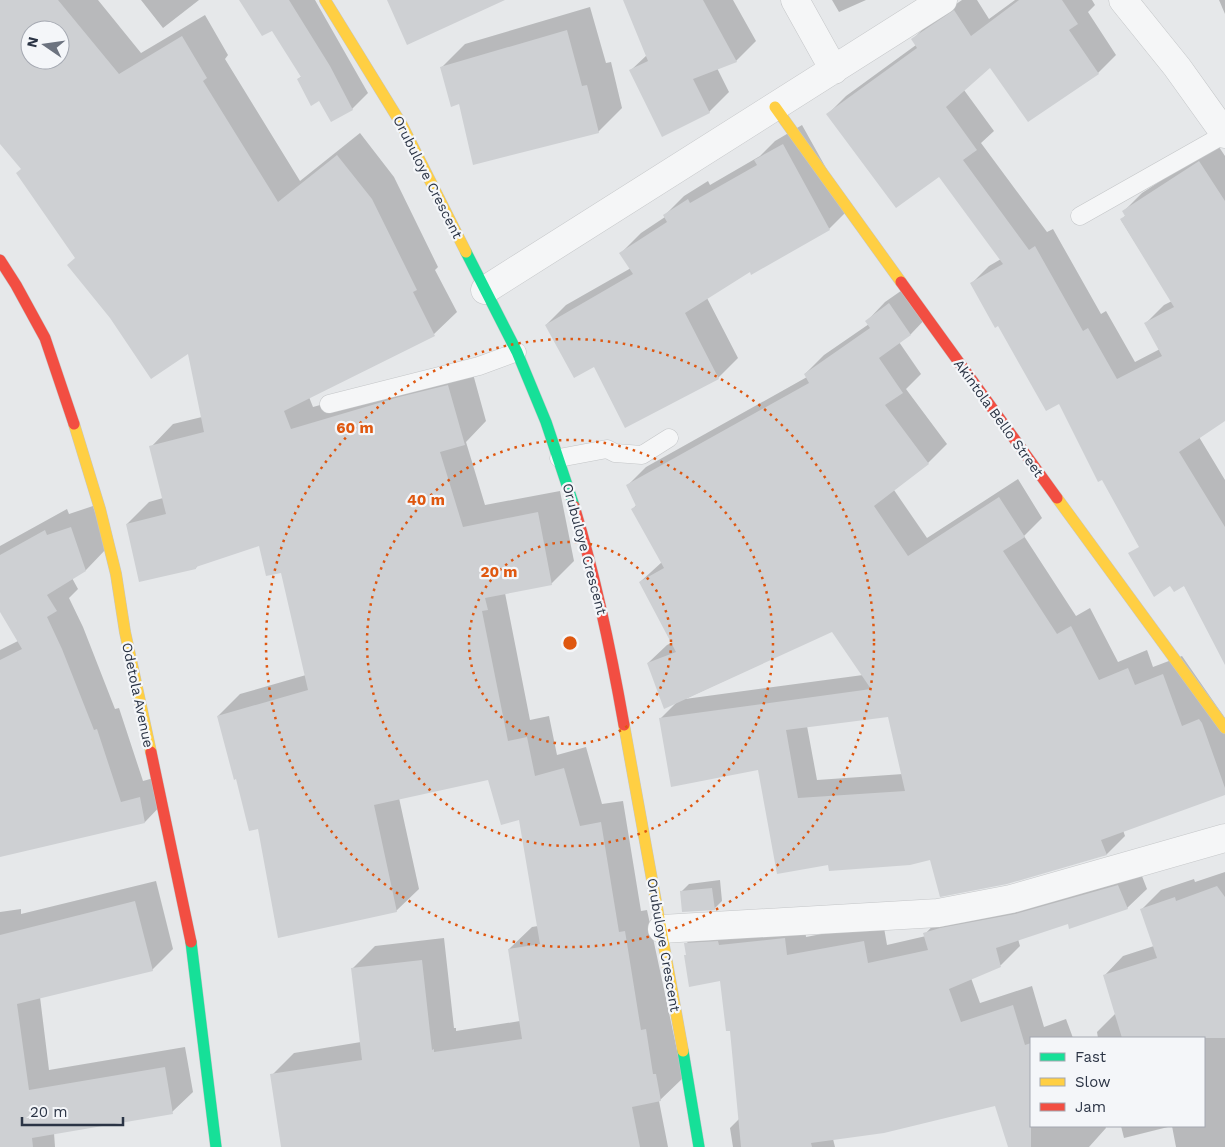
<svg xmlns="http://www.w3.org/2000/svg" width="1225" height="1147" viewBox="0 0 1225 1147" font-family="'Work Sans',sans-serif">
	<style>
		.shadow { fill: #0003; fill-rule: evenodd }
		.building { fill: #ced0d3; fill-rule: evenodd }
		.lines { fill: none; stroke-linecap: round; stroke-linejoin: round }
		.lane-casing { stroke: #c4c6c8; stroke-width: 19 }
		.street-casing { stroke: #c4c6c8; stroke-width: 29 }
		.fast-casing { stroke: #c4c6c8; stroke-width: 12 }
		.slow-casing { stroke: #c4c6c8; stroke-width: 12 }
		.jam-casing { stroke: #c4c6c8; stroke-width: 12 }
		.lane { stroke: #f5f6f7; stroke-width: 18 }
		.street { stroke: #f5f6f7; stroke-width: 28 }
		.fast { stroke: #16e098; stroke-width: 11 }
		.slow { stroke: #ffcf43; stroke-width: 11 }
		.jam { stroke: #f24e42; stroke-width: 11 }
		.ring { fill: none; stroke: #df570f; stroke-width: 2.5; stroke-dasharray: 2.5 5 }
		.labels { text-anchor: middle; stroke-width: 4.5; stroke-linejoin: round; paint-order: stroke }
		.street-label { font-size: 14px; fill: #2b3445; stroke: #f4f6f9 }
		.centre { fill: #df570f; stroke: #f4f6f9; stroke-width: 2.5 }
		.ring-label { font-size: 15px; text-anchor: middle; font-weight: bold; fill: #df570f; stroke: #f4f6f9; stroke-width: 4.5; stroke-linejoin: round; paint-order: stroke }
	</style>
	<rect width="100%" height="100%" fill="#e6e8ea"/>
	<path class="shadow" d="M0,0H98L141,53L205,15L228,55L225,59L300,181L360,133L394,177L438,267L435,270L457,312L434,334L309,397L313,407L470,363L486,421L466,442L485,505L560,491L574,561L551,584L505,593L530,720L549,716L557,755L586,747L602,804L623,801L641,911L647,910L683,1078L659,1101L668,1147H282L272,1075L294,1053L361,1042L353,968L375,946L444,938L454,1028H456V1031L520,1021L509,949L532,927L538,926L520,818L489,778L399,798L419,889L396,911L259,827L237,777L218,716L240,694L306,675L282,571L260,544L198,565L196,568L127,524L149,502L163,498L151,447L173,424L202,417L189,352L76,257L63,184L0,141ZM30,30H60V60H30Z
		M141,0H199L163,28Z
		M241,0H315L368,93L352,109L320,99L298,79L302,76L272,29Z
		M626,0H733L756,41L736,61L717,68L729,92L709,112L631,70L647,55Z
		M832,0H866L839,12Z
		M962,0H977L989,19L1015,0H1092L1095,5L1088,12L1116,55L1098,73L991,66L964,90L994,131L981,143L1047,232L1053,229L1101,314L1106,311L1135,362L1160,349L1146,323L1164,305L1172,301L1121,220L1126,215L1124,211L1142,193L1217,144L1225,156V419L1199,437L1225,480V661L1184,585L1102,478L1059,402L998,325L971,284L989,266L1001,259L939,175L828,114L846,96L916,45L913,39L931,21Z
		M1219,0H1225V14Z
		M590,7L606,63L611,62L622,108L598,132L460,103L441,68L465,44Z
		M802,125L849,209L829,229L752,273L750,270L707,298L738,358L718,378L594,365L546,325L566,305L631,268L621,253L641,233L665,217L664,216L684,196L708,181L710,185L760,156L775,141Z
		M908,286L929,315L911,334L899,342L921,374L906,389L947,444L928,463L894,490L927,538L1018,479L1042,518L1024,536L1076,616L1090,608L1118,662L1147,650L1153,667L1182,656L1225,718V794L1123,830L1125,836L1107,854L1007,883L931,858L829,864L759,768L660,719L676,703L648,663L667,645L673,642L640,582L662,562L633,509L637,504L627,486L646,467L807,377L805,374L824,355L869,324L867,321L885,302ZM833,630L863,675L685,699ZM889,715L903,774L817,780L807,726Z
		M93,506L107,548L86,570L72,578L78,589L69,598L83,627L115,709L119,708L143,781L161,776L166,800L145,822L0,856V650L18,641L0,610V546L67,509L69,514Z
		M1138,866L1147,889L1127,908L1068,922L1018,939L1020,946L1001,965L971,978L980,1003L1032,986L1044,1027L1066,1019L1073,1038H1031V1126H1105L1106,1128L1089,1147H1009L996,1104L833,1139L835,1147H733L730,1128L740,1118L731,1029L721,980L685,956L687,954L686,944L705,924L804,919L806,937L883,922L887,945L926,936L925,934L944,914Z
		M1225,872V1147H1176L1172,1126L1124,1138L1121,1126H1204V1038H1098L1097,1032L1116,1013L1104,976L1123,956L1154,946L1142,909L1161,890L1194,879L1195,882Z
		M720,880L722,901L714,909L681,892L689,884Z
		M156,881L173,949L152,970L40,997L49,1070L185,1047L193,1092L172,1112L54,1133L55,1147H0V912L21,909V914Z"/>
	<path class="building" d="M0,0H58L119,74L182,36L207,78L203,81L278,202L337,155L372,199L417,290L413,292L435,336L284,411L291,429L399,397L448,385L465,445L440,452L463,527L538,512L552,585L485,598L488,610L482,611L508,741L527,737L535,776L564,768L580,826L601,822L619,932L625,931L641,1030L646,1029L653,1074H656L661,1101L632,1107L640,1147H281L270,1074L362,1060L351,968L422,960L432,1050L434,1049V1052L522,1039L508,949L540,944L519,820L501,825L488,780L374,805L397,912L278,938L258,829L249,831L236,779L234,780L217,716L308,690L281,573L266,576L259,546L196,567V569L139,582L126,524L166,514L149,446L204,432L188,354L151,379L110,318L67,265L75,258L16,173L21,169L0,144ZM30,30H60V60H30Z
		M239,0H289L330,66L353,110L331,122L319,101L311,106L297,79L301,77L272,31L262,36Z
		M387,0H505L407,45Z
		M623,0H703L737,62L693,79L710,113L662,137L629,70L648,61Z
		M1019,0H1062L1078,24L1069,30L1099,74L1028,122L990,68L946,107L977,150L963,160L1029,250L1035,246L1083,331L1088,328L1117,379L1162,356L1144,323L1174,307L1120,219L1125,216L1122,211L1199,161L1225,201V421L1179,452L1225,527V665L1184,586L1174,592L1170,586L1154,597L1128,553L1139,547L1102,480L1098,482L1059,404L1046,411L998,326L995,328L970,283L1003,264L939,177L896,208L826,114L917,48L911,39L954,10L971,36Z
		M567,30L582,86L587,85L599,133L473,165L459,104L451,107L440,67Z
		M783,144L830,230L751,275L750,272L685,313L719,379L625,428L594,367L574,378L545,325L633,274L619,253L667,222L663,215L688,199L690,203L757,165L754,160Z
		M889,303L911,335L879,358L903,393L885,405L929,464L874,506L908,556L999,497L1025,537L1003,551L1057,634L1071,626L1099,680L1128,668L1135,685L1163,674L1182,726L1199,719L1202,723L1225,788V795L1101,840L1107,855L1007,884L940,897L930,860L910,865L829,871L828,865L777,874L758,770L671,787L659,718L871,689L832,632L664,709L647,663L676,652L639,582L664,568L631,509L636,506L626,485L809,383L804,374L870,328L865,321ZM888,717L905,791L798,798L786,730Z
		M71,527L86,571L47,595L57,611L47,617L62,649L94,730L97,729L121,802L140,797L145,823L0,857V660L22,649L0,612V555L45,530L47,535Z
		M1118,885L1128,909L1069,929L1068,924L996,948L1001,967L949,989L961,1022L1013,1005L1025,1045L1031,1043V1147H1008L995,1106L884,1133L811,1143L812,1147H741L730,1031H726L720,981L689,987L684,955H686L684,943L718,941L719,945L785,938L787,955L864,941L868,963L928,950L923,933L940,928L1015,914Z
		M1217,886L1225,897V1038H1122L1103,975L1157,958L1140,909L1175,897L1176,901Z
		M712,888L715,910L682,912L680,891Z
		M135,901L153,971L17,1004L29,1090L165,1067L173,1114L32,1138L33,1147H0V935Z"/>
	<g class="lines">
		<g class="lane-casing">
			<path id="lane" d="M1080,216L1225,134
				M329,404L479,366L517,352
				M559,458L607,449L615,453L642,455L669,438"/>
		</g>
		<g class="street-casing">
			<path id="street" d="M795,0L834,70
				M1123,0L1177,67L1225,134
				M485,290L943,0
				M662,929L938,913L1011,899L1225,838"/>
		</g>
		<g class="fast-casing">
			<path id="fast" d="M466,252L517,352L546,422L574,506
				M191,942L216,1147
				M683,1051L699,1147"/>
		</g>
		<g class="slow-casing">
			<path id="slow" d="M325,0L402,125L466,252
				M775,107L901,282
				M74,424L100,509L116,574L125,632L151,752
				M1057,498L1225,728
				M624,725L683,1051"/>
		</g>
		<g class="jam-casing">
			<path id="jam" d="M0,260L16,285L45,338L74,424
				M901,282L1057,498
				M574,506C596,578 611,651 624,725
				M151,752L191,942"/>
		</g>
		<use href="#lane" class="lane"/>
		<use href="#street" class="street"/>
		<use href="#fast" class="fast"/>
		<use href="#slow" class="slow"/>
		<use href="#jam" class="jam"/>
	</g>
	<g class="ring">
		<circle cx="570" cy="643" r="101"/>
		<circle cx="570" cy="643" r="203"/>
		<circle cx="570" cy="643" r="304"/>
	</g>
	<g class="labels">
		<g class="street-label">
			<text transform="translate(428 177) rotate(63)" y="5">Orubuloye Crescent</text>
			<text transform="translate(999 418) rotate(54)" y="5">Akintola Bello Street</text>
			<text transform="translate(585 549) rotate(75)" y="5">Orubuloye Crescent</text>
			<text transform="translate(138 695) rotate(78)" y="5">Odetola Avenue</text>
			<text transform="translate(664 945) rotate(80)" y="5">Orubuloye Crescent</text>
		</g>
	</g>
	<circle cx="570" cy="643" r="8" class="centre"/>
	<g class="ring-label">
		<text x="355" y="433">60 m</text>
		<text x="426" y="505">40 m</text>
		<text x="499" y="577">20 m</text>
	</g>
	<rect x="1030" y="1037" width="175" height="90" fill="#f4f6f9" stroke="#a4a8b1"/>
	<rect x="1040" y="1053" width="25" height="8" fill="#16e098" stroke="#a4a8b1"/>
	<text x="1075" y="1062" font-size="15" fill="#2b3445">Fast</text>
	<rect x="1040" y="1078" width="25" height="8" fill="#ffcf43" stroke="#a4a8b1"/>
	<text x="1075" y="1087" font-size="15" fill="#2b3445">Slow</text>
	<rect x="1040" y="1103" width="25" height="8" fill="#f24e42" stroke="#a4a8b1"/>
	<text x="1075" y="1112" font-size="15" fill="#2b3445">Jam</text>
	<g transform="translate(45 45) rotate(283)"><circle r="24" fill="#f4f6f9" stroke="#a4a8b1"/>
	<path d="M0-4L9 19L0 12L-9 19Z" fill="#6c737f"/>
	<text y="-8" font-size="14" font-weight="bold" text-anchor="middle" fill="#2b3445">N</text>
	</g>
	<path d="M22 1117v8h101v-8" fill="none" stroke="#2b3445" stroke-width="2.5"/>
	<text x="30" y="1117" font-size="15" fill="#2b3445" stroke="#f4f6f9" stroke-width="4" paint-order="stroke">20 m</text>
</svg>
